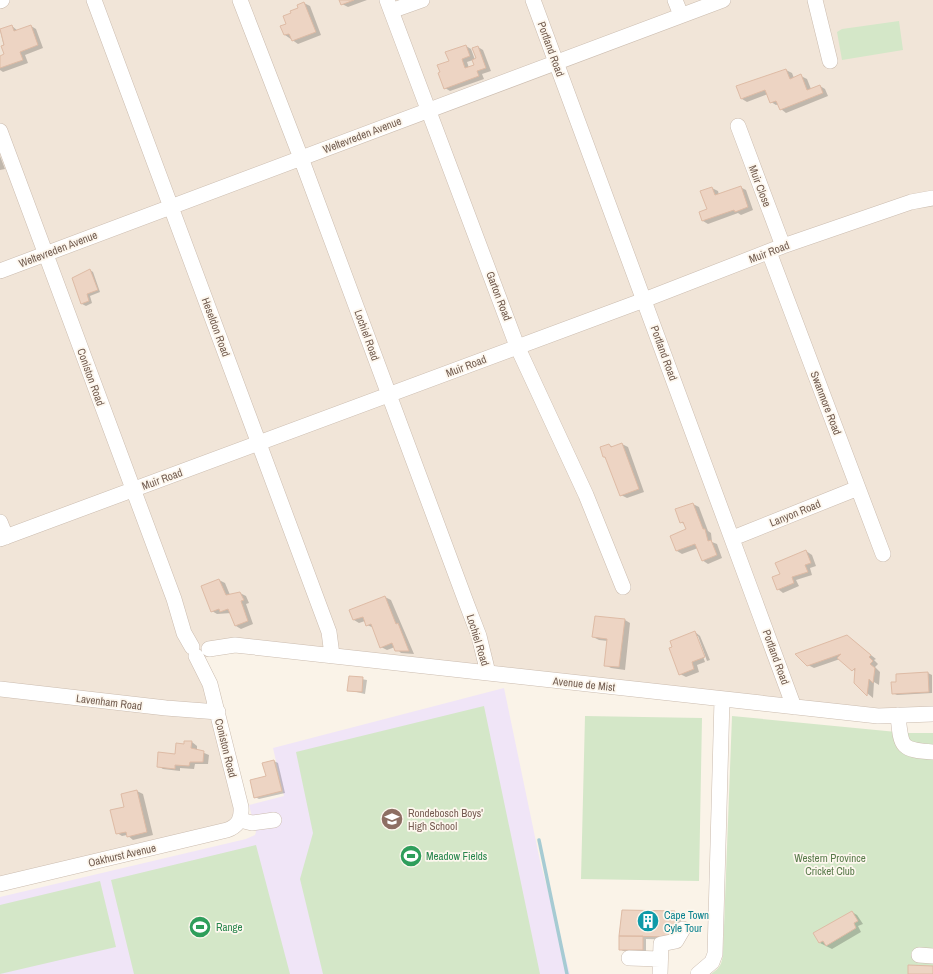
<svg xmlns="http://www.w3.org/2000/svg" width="933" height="974" viewBox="0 0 933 974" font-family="'Archivo Narrow',sans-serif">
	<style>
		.residential { fill: #f1e5d8 }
		.education { fill: #f0e5f7 }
		.green { fill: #d4e7c8 }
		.shadow { fill: #0003; fill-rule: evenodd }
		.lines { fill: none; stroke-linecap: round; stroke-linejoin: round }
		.stream { stroke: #a6cbd3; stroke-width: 3.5 }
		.building { fill: #edd4c3; stroke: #debba5 }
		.minor-casing { stroke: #cbbcaf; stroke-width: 16 }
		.minor { stroke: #fff; stroke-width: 15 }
		.labels { text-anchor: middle; stroke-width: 3.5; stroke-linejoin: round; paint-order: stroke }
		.street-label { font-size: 11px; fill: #725c4f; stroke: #fdf7ee }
		.education-label { font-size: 11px; fill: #785e54; stroke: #fdf7ee; text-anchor: start }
		.leisure-label { font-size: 11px; fill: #27864d; stroke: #fdf7ee; text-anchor: start }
		.park-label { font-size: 11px; fill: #597b4b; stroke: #fdf7ee }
		.culture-label { font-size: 11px; fill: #0d838f; stroke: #fdf7ee; text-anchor: start }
	</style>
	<rect width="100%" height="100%" fill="#faf3e8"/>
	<path class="residential" d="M0,0H933V714L898,715L263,648L206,655V662L240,820L0,884Z"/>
	<path class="education" d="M504,688L540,861L570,974H0V897L246,839L255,835L256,832L249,805L284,796L273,748Z"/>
	<path class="green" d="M899,21L903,50L842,60L837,32L842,29Z
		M484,706L540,974H323L300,879L313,833L296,752Z
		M585,716L702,718L699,881L581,879Z
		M732,716L907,733H933V974H711C720,968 722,964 723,953Z
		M256,845L290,974H134L111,880Z
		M100,881L116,947L0,974V905Z"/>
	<path class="shadow" d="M341,0H367L348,7L342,4Z
		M304,3L310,6L321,35L298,44L285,35L287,25L299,9L298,5Z
		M12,26L18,31L31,26L36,29L43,48L25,55L28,63L3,72L0,70V57L6,55L0,30Z
		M466,46L471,49L475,60L478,59V47L483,50L491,71L482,74L484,79L450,91L445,88L450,61ZM473,60L475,66L469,68L467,62Z
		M786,70L792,73L794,78L801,76L807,79L811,89L820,86L825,89L828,96L786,113L781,109L779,104L776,105L771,102L768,94L747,102L742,99L737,87Z
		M0,156L5,169L0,170Z
		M740,187L746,190L753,210L741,215L738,213L708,224L703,221L700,213L708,210L712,188L718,191L719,195Z
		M90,270L93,272L100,292L90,296L92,303L86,306L82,304L73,278Z
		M622,444L628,447L644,492L627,498L621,495L607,459L604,457L609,445L614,447Z
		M693,504L699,507L708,531L711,533L712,542L717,544L722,558L708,564L702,560L698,548L682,554L677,551L687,530L685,525L681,522Z
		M806,551L812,555L816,566L810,568L812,575L796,580L799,586L783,593L778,589L781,575Z
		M219,580L225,583L230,595L240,593L246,596L249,603L246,604L253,624L241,629L236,626L231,613L217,614L212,611L202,586Z
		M385,597L391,600L414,654L401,653L395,647L387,650L381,647L374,628L367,625L365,621L359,623L354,620Z
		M625,620L630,623L625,670L611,668L605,665L608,641L599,640L593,637Z
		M695,632L700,636L710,660L707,661L698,636H696L705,662L697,665L699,672L686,677L680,674L674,647Z
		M847,636L876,659L874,660L878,664L875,667L880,672L879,685L874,682L873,698L855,683L856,672L840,659L814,668L808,665Z
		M928,673L932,675V693L897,695L893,693L897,682V675Z
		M350,677L367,680L365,694L348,690Z
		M185,742H192L197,746V750L209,755L208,764H195L194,769L180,768V771L163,769L158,766L176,755L185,745Z
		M274,761L278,763L285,793L259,799L255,797Z
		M137,791L143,794L153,835L133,840L127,835L122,836L117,833L125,807Z
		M623,911L675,912L681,915L680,940L646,939V952L623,951L620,949Z
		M852,912L857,915L863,924L858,926L861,932L832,949L820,943Z"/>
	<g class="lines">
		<path class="stream" d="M539,840L567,974"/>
	</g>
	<path class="building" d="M339,0H354L341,5Z
		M304,2L316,32L292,41L289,34L284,35L280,26L286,24L283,16L291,13L290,11L298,8L297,5Z
		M12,25L14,31L31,25L38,45L20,52L23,60L0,68V56L4,54L1,46L4,45L0,29Z
		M466,45L470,56L462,59L465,68L474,65L472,60L476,58L472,48L478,46L486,68L477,71L479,76L444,89L438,73L440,72L437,65L449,61L445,52Z
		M786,69L790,79L801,74L807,90L820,85L823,93L780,110L776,101L770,103L765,90L741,99L736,86Z
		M741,186L748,207L735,212L734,210L702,221L699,212L707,209L700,191L712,187L715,195Z
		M90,269L98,290L87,294L89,301L81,304L72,278Z
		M622,443L639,489L620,496L605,457H603L600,447L609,444L611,447Z
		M693,503L703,529H705L708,541L711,540L717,555L702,561L695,544L676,551L670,536L686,529L683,522L680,523L675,509Z
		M806,550L811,563L805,565L808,572L792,577L794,583L777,590L772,577L780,574L775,563Z
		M219,579L226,595L240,592L244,600L241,601L248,621L235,626L228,609L220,612L219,609L211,612L201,586Z
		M385,596L396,624L398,623L409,651H395L392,643L380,648L371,624L366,626L363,617L353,620L349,610Z
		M595,616L625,619L619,667L604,666L607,639L592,637Z
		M695,631L705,657L692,662L694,669L679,675L669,648L672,647L670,641Z
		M847,635L871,655L869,657L873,661L870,664L875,668L873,683L869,679L867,696L854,683L855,668L852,671L837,658L841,654L807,666L795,654Z
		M928,672L929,692L892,694L891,682H896V674Z
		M349,676L363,677L362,692L347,691Z
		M184,741H192L191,748L204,751L203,762H190L189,766L175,765V769L157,767L158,752L175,754L176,743L184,744Z
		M274,760L282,791L254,798L250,780L266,776L262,763Z
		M137,790L147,832L127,837L126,832L116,834L110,810L124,807L121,794Z
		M622,910L675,911V937L619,936Z
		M852,911L858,921L854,923L856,928L826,946L823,941L819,943L813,933Z
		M619,936H643V950H619Z
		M908,965L933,966V974H908Z"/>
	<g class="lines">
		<g class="minor-casing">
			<path id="minor" d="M94,0L329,632L332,655
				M240,0L301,158L466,602L479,636L488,673
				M387,0L517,346L586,495L623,587
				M533,0L794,707
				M675,0L681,15
				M815,0L830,61
				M0,1L2,0
				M391,11L422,0
				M738,126L783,246
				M0,131L174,599L184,633L192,647
				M769,252L883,554
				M0,271L723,0
				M0,522L6,537
				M733,538L858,488
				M0,539L644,300L783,246L911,202L933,198
				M209,649L235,645L851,713L878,716L933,714
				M0,689L166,708L218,712
				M898,715C901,747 900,750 933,752
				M240,820L252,823L274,820
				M0,884L227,830C238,826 242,819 241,807L210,684L196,656
				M919,955L933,956
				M629,958L660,959
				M660,974L661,944L676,941L683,929
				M698,974L712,962L715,954L722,699"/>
		</g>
		<use href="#minor" class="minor"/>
	</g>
	<defs>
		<g id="school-disc" transform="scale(1.15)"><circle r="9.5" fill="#8d6e63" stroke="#fdf7ee"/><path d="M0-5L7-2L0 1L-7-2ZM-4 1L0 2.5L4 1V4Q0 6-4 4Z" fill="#fff"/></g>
		<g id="stadium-disc" transform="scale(1.15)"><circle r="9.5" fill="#2e9e5b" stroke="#fdf7ee"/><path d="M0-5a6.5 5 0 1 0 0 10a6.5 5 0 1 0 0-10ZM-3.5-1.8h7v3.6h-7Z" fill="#fff"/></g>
		<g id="building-disc" transform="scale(1.15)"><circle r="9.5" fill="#0f9aa8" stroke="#fdf7ee"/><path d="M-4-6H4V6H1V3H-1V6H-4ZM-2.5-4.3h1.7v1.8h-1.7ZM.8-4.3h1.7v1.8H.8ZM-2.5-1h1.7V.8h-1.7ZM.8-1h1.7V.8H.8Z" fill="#fff"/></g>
	</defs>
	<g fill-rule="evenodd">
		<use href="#school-disc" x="392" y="819"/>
		<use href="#stadium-disc" x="411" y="856"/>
		<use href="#building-disc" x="648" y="921"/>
		<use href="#stadium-disc" x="200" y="927"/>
	</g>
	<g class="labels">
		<g class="street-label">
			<text transform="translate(551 49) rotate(70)" y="4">Portland Road</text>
			<text transform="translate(362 135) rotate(-21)" y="4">Weltevreden Avenue</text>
			<text transform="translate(760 186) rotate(69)" y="4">Muir Close</text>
			<text transform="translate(58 249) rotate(-21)" y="4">Weltevreden Avenue</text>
			<text transform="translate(769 252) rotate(-21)" y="4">Muir Road</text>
			<text transform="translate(499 296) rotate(69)" y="4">Garton Road</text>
			<text transform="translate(216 327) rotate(70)" y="4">Heseldon Road</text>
			<text transform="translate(367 335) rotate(70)" y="4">Lochiel Road</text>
			<text transform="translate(664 353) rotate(70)" y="4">Portland Road</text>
			<text transform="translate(466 366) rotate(-21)" y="4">Muir Road</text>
			<text transform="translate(91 377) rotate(70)" y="4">Coniston Road</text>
			<text transform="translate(826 403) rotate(69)" y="4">Swanmore Road</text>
			<text transform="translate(162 479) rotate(-20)" y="4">Muir Road</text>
			<text transform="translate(795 513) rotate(-22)" y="4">Lanyon Road</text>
			<text transform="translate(478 640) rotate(73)" y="4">Lochiel Road</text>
			<text transform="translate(776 657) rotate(70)" y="4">Portland Road</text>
			<text transform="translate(584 684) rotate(6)" y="4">Avenue de Mist</text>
			<text transform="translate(109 702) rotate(7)" y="4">Lavenham Road</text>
			<text transform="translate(226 748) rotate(76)" y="4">Coniston Road</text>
			<text transform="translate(122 855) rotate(-13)" y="4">Oakhurst Avenue</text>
		</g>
		<g class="education-label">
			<text x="408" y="817">Rondebosch Boys'<tspan x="408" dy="13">High School</tspan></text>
		</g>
		<g class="leisure-label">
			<text x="426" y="860">Meadow Fields</text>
			<text x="216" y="931">Range</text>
		</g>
		<g class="park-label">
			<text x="830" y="862">Western Province<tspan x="830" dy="13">Cricket Club</tspan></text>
		</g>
		<g class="culture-label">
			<text x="664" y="919">Cape Town<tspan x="664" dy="13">Cyle Tour</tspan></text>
		</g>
	</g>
</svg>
